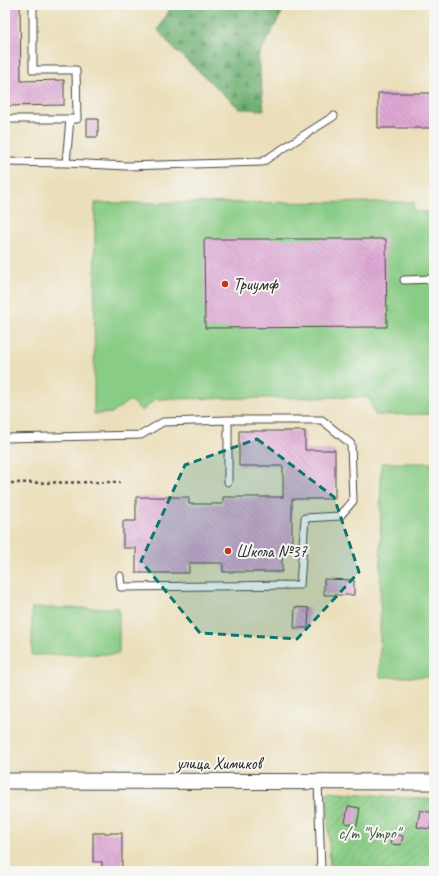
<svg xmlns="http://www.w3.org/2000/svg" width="439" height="876" viewBox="0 0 439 876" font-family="Caveat,sans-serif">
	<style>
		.forest { fill: url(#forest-firs); stroke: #4c6e4e }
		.garden { fill: url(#garden-furrows); stroke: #5a7c58 }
		.pitch { fill: #89cc85; stroke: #5a7c58 }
		.building { fill: url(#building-back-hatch) }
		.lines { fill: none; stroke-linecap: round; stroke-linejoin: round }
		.service-casing { stroke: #484641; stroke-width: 9 }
		.minor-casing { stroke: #484641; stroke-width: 17 }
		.path { stroke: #484641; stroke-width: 2.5; stroke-dasharray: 3 3; stroke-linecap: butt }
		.service { stroke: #fff; stroke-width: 7 }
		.minor { stroke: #fff; stroke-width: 15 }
		.marked { fill: #0f766e; fill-opacity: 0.2; stroke: #0f766e; stroke-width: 3; stroke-dasharray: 8 5; stroke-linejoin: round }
		.poi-dot { fill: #c8321e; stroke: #f6f6f2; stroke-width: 1.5 }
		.labels { text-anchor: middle; stroke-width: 4; stroke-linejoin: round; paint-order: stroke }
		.poi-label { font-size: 17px; fill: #2b2b2b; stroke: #f6f6f2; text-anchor: start }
		.street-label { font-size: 17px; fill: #2b2b2b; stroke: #f6f6f2 }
		.park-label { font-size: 17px; fill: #475b46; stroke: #f6f6f2 }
	</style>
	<defs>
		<pattern id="forest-firs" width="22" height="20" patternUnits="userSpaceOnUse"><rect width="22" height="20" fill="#6eb072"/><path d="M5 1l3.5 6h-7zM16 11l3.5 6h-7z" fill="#5b8f5e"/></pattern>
		<pattern id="garden-furrows" width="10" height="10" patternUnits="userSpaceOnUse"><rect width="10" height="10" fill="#89cc85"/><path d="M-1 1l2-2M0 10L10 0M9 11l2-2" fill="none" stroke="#76af73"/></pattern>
		<pattern id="building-back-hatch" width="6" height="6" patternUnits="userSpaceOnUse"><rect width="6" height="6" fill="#dfa9d6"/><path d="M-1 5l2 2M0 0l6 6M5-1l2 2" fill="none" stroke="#b58aae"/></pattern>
	</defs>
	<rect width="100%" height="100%" fill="#f6f6f2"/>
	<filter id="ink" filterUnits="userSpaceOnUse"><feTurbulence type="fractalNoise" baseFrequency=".025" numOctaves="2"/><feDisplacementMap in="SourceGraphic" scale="8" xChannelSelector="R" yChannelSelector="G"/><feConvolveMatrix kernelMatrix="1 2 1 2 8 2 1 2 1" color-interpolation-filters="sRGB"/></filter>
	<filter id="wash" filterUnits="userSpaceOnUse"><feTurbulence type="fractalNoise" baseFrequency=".012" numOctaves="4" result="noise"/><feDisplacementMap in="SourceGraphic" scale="16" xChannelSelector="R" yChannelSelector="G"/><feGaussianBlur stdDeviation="0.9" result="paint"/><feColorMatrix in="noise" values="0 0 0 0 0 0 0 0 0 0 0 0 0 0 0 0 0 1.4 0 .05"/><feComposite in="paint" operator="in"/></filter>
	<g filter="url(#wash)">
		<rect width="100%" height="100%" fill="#ebdfbb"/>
		<path class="forest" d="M172,5H286L258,57L264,110L240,109L170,45L158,30Z"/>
		<path class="garden" d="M327,791L434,800V871H330Z"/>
		<path class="pitch" d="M414,202V212H434V414L375,415L369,397L155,399L142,411L130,400L112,413L94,414L95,203Z
			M381,463H434V677H380Z
			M32,608H119V654L32,655Z"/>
		<g id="blocks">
			<path class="building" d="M5,5H20L21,81L64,80V105L5,106Z
				M378,93H434V128H378Z
				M87,119H98V137H87Z
				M204,239H386L387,327L205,328Z
				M239,431H305V450H335V499H292V547H282V572H223V563H189V573H136V548H123V521H136V497H189V504H223V497H283V466H239Z
				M324,579L354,580V595H324Z
				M295,607L309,608L308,628H294Z
				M348,806L360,808L357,825L345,823Z
				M420,810L433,813L430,829L417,827Z
				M93,833H122V871H102V862H93Z
				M392,834L403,836L401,845L390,844Z"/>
		</g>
	</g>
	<g filter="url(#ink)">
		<use href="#blocks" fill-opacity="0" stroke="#484641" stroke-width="1"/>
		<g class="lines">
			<g class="service-casing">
				<path id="service" d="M5,119H77L76,70H33V5
					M5,162L66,163L127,166L262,162L334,116
					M66,163L70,119
					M404,280L434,279
					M5,438L141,435L163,422L228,420
					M120,576L121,587L300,585L305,518L340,516L353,501L351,444L322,420H228V482
					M318,781L321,871"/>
			</g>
			<g class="minor-casing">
				<path id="minor" d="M5,781L434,782"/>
			</g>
			<path class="path" d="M5,483L120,482"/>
			<use href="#service" class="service"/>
			<use href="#minor" class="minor"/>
		</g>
	</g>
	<path class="marked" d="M257,439L334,497L359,572L297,639L200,633L141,561L185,465Z"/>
	<g class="poi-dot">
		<circle cx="225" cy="284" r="4"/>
		<circle cx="228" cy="551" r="4"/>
	</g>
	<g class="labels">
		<g class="poi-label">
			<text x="233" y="290">Триумф</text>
			<text x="236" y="557">Школа №37</text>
		</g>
		<g class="street-label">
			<text x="219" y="769">улица Химиков</text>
		</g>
		<g class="park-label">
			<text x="369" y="839">с/т "Утро"</text>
		</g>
	</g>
	<rect width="439" height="876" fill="none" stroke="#f6f6f2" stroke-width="20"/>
</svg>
